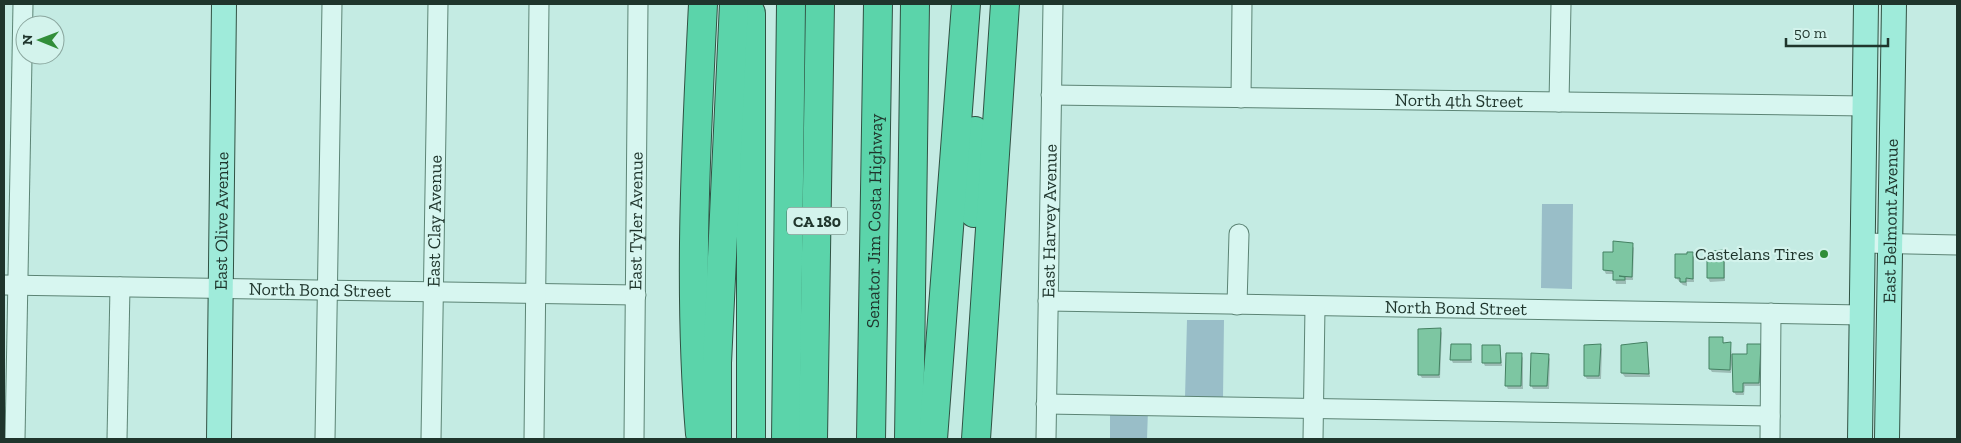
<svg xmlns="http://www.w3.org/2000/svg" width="1961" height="443" viewBox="0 0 1961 443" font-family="'Zilla Slab',serif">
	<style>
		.green { fill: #99bec8 }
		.shadow { fill: #0003 }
		.building { fill: #7dc6a2; stroke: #448162 }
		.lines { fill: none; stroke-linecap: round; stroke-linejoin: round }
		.minor-casing { stroke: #5c8475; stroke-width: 21 }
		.major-casing { stroke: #305243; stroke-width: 26 }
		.highway-casing { stroke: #305243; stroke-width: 30 }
		.minor { stroke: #d7f6f0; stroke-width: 19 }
		.major { stroke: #9febda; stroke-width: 24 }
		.highway { stroke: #5bd4aa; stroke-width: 28 }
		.poi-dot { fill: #318e39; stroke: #d3f3ec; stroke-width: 2 }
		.labels { text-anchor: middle; stroke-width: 4.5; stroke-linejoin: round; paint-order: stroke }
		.shield { fill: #d3f3ec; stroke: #556e66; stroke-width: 1 }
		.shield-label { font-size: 16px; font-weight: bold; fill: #1f352c }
		.street-label { font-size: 18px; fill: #1f352c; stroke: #d3f3ec }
		.poi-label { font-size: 18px; fill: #1f352c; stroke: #d3f3ec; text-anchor: end }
	</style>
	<rect width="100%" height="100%" fill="#c4ebe3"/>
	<path class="green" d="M1542,204H1573L1572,289L1541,288Z
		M1187,320H1224L1223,398H1185Z
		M1110,409L1148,410L1147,439H1110Z"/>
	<path class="shadow" d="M1632,245L1634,248L1633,280H1626V284H1616L1614,274H1606L1604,270L1614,253Z
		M1723,252L1725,255V281L1710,282L1708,278L1713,258Z
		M1692,253L1694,257V282H1687V286L1683,285L1676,278V255Z
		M1440,329L1442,333L1440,378H1422L1420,375Z
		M1722,338L1724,344H1730L1732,356H1748L1760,345L1762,349L1760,386H1745L1744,395H1736L1734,392V365H1732L1731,373L1712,372L1710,369Z
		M1647,344L1650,377H1625L1622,373L1623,346Z
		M1470,345L1472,363H1453L1451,359Z
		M1600,345L1602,349L1601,379H1587L1585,376Z
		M1500,346L1502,366H1485L1483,362Z
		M1521,354L1523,358V389H1508L1506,385Z
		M1548,355L1550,359L1549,389H1533L1531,385Z"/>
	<path class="building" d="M1613,241L1633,243L1632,277L1619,276L1625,277V280H1613V271L1603,270V252H1613Z
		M1724,250V278H1707V257H1712L1711,251Z
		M1687,252H1693V279L1686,278V282H1680V278H1675V254H1687Z
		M1441,328L1439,375H1418V329Z
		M1709,337H1723V343L1731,342L1730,370L1709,369Z
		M1647,342L1649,374L1621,373V345Z
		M1451,344H1471V360H1450Z
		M1601,344L1599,376H1584V345Z
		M1747,344H1761L1759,383H1743V392H1733L1732,354H1747Z
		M1482,345H1500L1501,363H1482Z
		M1506,353H1522L1521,386H1505Z
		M1531,353L1549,354L1547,386H1530Z"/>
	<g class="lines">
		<g class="minor-casing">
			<g id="minor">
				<path id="s1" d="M1051,95L1865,106"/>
				<path d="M1241,98L1242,4"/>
				<path d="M1559,102L1561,4"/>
				<path d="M1864,243L1957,245"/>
				<path id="s2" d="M4,285L636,295"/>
				<path id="s3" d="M1048,301L1862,315"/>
				<path d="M1237,305L1239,234"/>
				<path d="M1046,404L1770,416"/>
				<path d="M15,439L23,4"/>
				<path d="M117,439L120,287"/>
				<path d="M325,439L332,4"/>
				<path id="s4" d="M431,439L438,4"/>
				<path d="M534,439L539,4"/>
				<path id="s5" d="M634,439L638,4"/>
				<path id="s6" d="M1046,439L1053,4"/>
				<path d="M1313,439L1315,307"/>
				<path d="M1770,439L1771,313"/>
			</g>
		</g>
		<g class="major-casing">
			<g id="major">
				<path id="s7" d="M219,439L224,4"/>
				<path d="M1860,439L1866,4"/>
				<path id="s8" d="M1887,439L1894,4"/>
			</g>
		</g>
		<g class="highway-casing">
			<g id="highway">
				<path d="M751,13V439"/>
				<path d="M974,213L975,131"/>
				<path d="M700,434C688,291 696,147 703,4"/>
				<path d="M717,439V363L734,4"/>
				<path d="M786,439L791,4"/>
				<path d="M813,439L820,4"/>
				<path id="s9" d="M871,439L878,4"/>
				<path d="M909,439L915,4"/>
				<path d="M933,439L966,4"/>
				<path d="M976,439L1005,4"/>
			</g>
		</g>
		<use href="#minor" class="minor"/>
		<use href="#major" class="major"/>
		<use href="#highway" class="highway"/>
	</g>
	<circle class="poi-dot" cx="1824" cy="254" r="5"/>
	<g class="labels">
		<rect class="shield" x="787" y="207.5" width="60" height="27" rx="4"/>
		<g class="shield-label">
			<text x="817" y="227">CA 180</text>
		</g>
		<g class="street-label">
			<text dy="6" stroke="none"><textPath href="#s1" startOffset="408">North 4th Street</textPath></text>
			<text dy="6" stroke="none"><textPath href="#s4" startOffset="218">East Clay Avenue</textPath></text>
			<text dy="6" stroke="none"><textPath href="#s9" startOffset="218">Senator Jim Costa Highway</textPath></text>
			<text dy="6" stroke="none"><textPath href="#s6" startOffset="218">East Harvey Avenue</textPath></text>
			<text dy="6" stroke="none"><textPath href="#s7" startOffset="218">East Olive Avenue</textPath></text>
			<text dy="6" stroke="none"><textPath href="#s5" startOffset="218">East Tyler Avenue</textPath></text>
			<text dy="6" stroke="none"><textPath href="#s8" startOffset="218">East Belmont Avenue</textPath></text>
			<text dy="6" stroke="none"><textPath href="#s2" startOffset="316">North Bond Street</textPath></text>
			<text dy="6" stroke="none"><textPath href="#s3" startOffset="408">North Bond Street</textPath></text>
		</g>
		<g class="poi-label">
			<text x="1814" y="260">Castelans Tires</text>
		</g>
	</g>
	<rect width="1961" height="443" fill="none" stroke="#1f352c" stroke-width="10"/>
	<g transform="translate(40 40) rotate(271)"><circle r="24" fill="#d3f3ec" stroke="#8ba79f"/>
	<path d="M0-4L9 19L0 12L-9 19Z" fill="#318e39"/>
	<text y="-8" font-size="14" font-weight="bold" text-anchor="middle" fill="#1f352c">N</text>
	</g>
	<path d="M1786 38v8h102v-8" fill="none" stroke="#1f352c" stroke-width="2.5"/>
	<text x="1794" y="38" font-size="15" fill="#1f352c" stroke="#d3f3ec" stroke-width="4" paint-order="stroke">50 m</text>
</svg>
